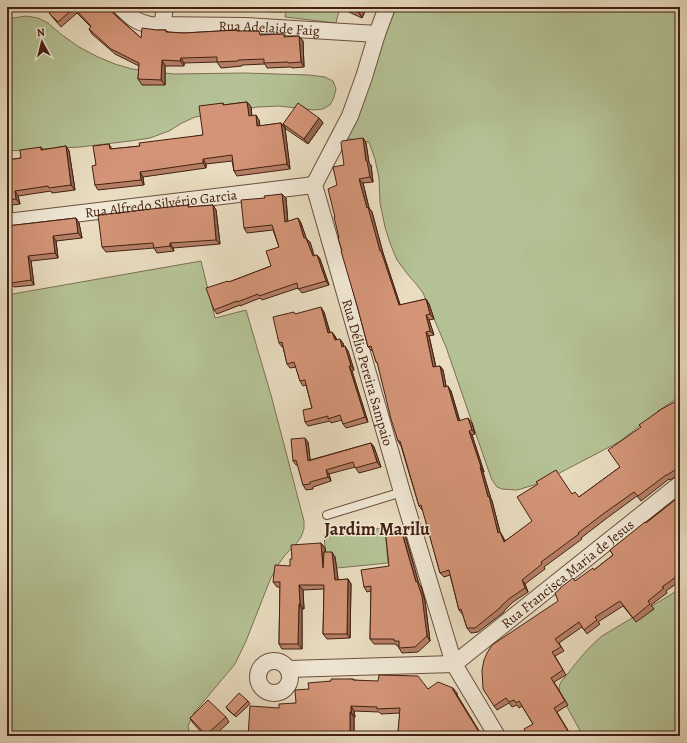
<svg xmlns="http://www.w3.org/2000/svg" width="687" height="743" viewBox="0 0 687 743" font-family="Alegreya,serif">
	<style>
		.green { fill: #b4c194; stroke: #7c7052 }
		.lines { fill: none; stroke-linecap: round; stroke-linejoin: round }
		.lane-casing { stroke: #6c4f3d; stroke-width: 10 }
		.street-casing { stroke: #6c4f3d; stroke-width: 18 }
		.lane { stroke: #f1e8d6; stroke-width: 8 }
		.street { stroke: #f1e8d6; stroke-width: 16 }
		.wall { fill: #b57f66; stroke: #432011 }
		.shaded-wall { fill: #946853; stroke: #432011 }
		.building { fill: #d39477; stroke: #432011 }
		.labels { text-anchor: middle; stroke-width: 3; stroke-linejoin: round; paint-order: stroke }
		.street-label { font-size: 14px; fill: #432011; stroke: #f1e8d6 }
		.district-label { font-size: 18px; font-weight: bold; fill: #432011; stroke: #f1e8d6 }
	</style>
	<rect width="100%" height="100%" fill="#e9dcc0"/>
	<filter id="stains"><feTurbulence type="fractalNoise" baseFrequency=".005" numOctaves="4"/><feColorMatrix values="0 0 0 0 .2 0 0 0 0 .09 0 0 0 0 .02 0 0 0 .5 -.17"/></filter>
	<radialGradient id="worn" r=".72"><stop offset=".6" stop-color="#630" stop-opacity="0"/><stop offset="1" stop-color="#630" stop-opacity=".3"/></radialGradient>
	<path class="green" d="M286,7H340L336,23L285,17Z
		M396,7H680V396L664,407L619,442L548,479L534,485L517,490L502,489L497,487L492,480L488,469L446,347L423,293L417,285L409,276L397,260L390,243L385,227L380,203L379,178L375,159L369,142L345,138L383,37L394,13Z
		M26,16L38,18L48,23L62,35L79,47L98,57L115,64L132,69L173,74L244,73L309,75L325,77L333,81L336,89L334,97L330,105L323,109L314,110L279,106L258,107L195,117L182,123L169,131L150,138L130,141L80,147L7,151V19Z
		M201,261L215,318L246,310L271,395L304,521V529L301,537L295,545L285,555L278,565L270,580L246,641L235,664L194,713L188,726L190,736H7V295Z
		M385,528L388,563L327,569L324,535Z
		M680,589V736H583L561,696C559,691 558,687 561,682C574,666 586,649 602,636Z"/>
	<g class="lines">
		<g class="lane-casing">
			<path id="lane" d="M327,515L402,492"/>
		</g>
		<g class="street-casing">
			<g id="street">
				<path id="s1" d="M121,7C132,18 136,22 151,25L246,26L377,34"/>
				<path id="s2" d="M387,7L377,34L364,77L350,116L314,185L402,492L454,664L497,736"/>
				<path d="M162,26L165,7"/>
				<path id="s3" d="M7,222L314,185"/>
				<circle cx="274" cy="677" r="16"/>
				<path id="s4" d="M454,664L680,484"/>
				<path d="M288,669L454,664"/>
			</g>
		</g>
		<use href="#lane" class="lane"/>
		<use href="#street" class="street"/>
	</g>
	<path class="wall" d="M8,7H13L10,10Z
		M55,7H109L108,8L141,38L157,30H166L168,32L184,33L237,30V31L261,34H284L286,36H299L303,41L304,67L292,68L291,67L267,68L265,64L242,65V66L221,68L217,62L184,63V66H165V85H142L138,79L139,66L115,54L92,34L89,29L91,27L77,13L61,27L49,13Z
		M183,7H219V11L184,8Z
		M244,7H282V12L247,11Z
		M338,7H367L362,18Z
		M247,102L251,107L252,116L259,120L260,126L281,123L285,128L290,169L237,176L234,171L232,161L206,164V168L143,177L144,185L98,190L95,185L96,165L109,144L112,149L140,146L203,135L223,103L224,105Z
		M319,118L323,123L308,144L286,129L283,124Z
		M363,138L366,143L369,163L371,165L373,182L363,183L369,208L372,212L383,253L384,256L400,305L426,299L429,304L434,319L429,320L434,335L429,336L436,367L440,366L443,370L446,386L451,391L460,421L472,423L475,434L472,435L484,472H483L491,499L492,501L500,532L503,537L505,541L572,494L579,497L620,467L641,427L680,399V475H678L670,480L669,479L641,501L637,496L607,518L581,538L582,539L544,567L545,569L525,584L528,592L513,602L504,611V612L478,632L471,633L467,628L463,615L459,610L450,575L444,577L440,573L423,510H422L419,506L401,446L398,441L378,364L376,362L373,351H372L368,347L358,309L342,251L335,217L337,185L344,165Z
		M66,146L69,151L75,190L52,193L51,191L18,196L20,204L12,205V212L7,213V160L21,158L41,147L43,150Z
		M282,194L286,198L288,222L298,218L301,223L306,238L310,242L314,256L317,255L320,259L329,285L302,293L298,288L262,300L260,298L240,306V305L217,314L214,310L228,281L229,282L271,266L279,247L273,230L247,233L244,228L265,198Z
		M188,205L189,207L213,205L216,210L220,244L173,248L174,251L157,253L154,248L106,252L102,247Z
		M76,218L79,223L82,238L56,241L58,258L31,261L34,285L14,287L11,283L8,258H7V226Z
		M324,312L330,332L335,336L337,340L343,343L344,347L348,351L354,370L352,371L368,422L346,428L343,424L342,420L331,423L330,421L308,426L305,422L312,408L306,385L303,386L300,381L296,367L290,368L287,364L283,347H282L279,343L296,314Z
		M308,442L310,460L371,443L374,447L381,467L359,473L355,467L329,474L331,481L313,487V489L306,490L303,485L298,465H296L293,461Z
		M680,496V581L666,591L667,593L651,605L654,609L636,622L623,606L598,622L600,624L587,634L582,627L559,643L564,651L555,656L566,675L554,682L568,705L557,712L569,732L574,736L533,724L522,706L519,708L517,705L512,707L509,703L497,710L494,706L558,601L575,581L594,570L613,555L610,550Z
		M400,526L404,531L419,584L421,586L425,601L430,641L418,652L402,653L399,648V646H397L396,644H374L370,639L371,591L367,592L364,587L389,566Z
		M321,543L325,548V552L335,557L338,580L348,579L351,584L350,638L327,639L323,634L324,589L303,590L304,609H302V649H282L279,644L280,587H277L273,582L290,566L292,559Z
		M353,679L354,680L428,689L457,693V695L482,736H401L398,732L400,713L381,714L379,712L354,711L355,717H354V736H248L279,708L296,703L309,689L331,681Z
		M248,701L250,704L236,717L228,710L226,707Z
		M226,717L229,722L214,736H205L193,723L190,718Z"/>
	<path class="shaded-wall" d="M216,7H219V11Z
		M278,7H282V12L278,8Z
		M362,7H367L362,18L359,13Z
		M299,36L303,41L304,67L301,62Z
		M181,58L184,63V66L180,61Z
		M162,60L165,66V85L161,80Z
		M247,102L251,107L252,121L249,116Z
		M256,115L259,120L260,131L257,126Z
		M319,118L323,123L308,144L304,139Z
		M281,123L285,128L290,169L287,164Z
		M363,138L366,143L369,163L371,165L373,182L370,177L366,161Z
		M66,146L69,151L75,190L71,185Z
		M203,159L206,164V168L203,163Z
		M140,172L143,177L144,185L141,180Z
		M359,179L363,183L369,208L372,212L383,253L402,310L399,305L380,251L367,208Z
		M15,191L18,196L20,204L16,199Z
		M282,194L286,198L288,227L285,222Z
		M8,200L12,205V212L9,207Z
		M213,205L216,210L220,244L216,240Z
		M76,218L79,223L82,238L78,233Z
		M298,218L301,223L308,243L304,238Z
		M53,236L56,241L58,258L55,253Z
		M306,238L310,242L316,261L313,256Z
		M170,243L173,248L174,251L170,246Z
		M317,255L320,259L329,285L326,281Z
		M28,256L31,261L34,285L31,280Z
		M426,299L429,304L434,319L430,314Z
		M321,307L324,312L331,337L328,333Z
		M426,315L429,320L434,335L430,331Z
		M332,332L335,336L338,344L335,340Z
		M426,332L429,336L437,372L433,367Z
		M340,339L343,343L345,351L342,347Z
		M345,346L348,351L354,370L351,366Z
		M349,366L352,371L368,422L365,417Z
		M440,366L443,370L447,391L444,387Z
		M448,386L451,391L461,426L458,421Z
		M468,418L472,423L475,434L472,430Z
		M469,431L472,435L484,472L481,467Z
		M305,438L308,442L311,466L308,461Z
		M371,443L374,447L381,467L377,462Z
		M480,467L483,472L491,499L492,501L500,532L503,537L507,547L498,533Z
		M326,470L329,474L331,481L328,477Z
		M400,526L404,531L419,584L421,586L425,601L430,641L427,636L416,582Z
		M321,543L325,548L327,573L323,568Z
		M332,552L335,557L339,585L335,580Z
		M348,579L351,584L350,638L347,634Z
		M522,580L525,584L528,592L525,588Z
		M299,585L303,590L304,609L300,604Z
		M299,604L302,609V649L298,644Z
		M453,688L457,693V695L482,736L453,690Z
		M351,706L354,711L355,717L351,712Z
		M350,712L354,717V736H350Z"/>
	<path class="building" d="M55,7H106L141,38L142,28L157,30H166V32L184,33L237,30V31H259L260,35L284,34V37L299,36L301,62L288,63V62L264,63V59L238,60V61L217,62V57L181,58L180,61L162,60L161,80L138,79L139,63L111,49L89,29L91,26L74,8L58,22L49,13Z
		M345,7H362L359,13Z
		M247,102L249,116L256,115L257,126L281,123L287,164L234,171L232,155L203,159V163L140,172L141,180L95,185L92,166L96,165L93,146L109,144L110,149L140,146L139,143L203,135L199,106L223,103V105Z
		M298,103L319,118L304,139L283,124Z
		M363,138L366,161H367L370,177L359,179L367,208L368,207L380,251H381L399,305L426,299L430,314L426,315L430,331L426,332L433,367L440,366L444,387L448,386L458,421L468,418L472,430L469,431L481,467H480L488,497L489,496L498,533L500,532L504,542L532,521L517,497L538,484L536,482L556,470L572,494L575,492L579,497L620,467L608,450L641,427L639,425L659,411H658L680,399V471L675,470L667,475H666L638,496L634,492L603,514L578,533L579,534L541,562L542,564L522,580L525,588L510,598L501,606V607L475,628H467L461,609L459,610L449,570L440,573L421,505L419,506L400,441H398L391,419L377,362H376L371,346L368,347L358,309L341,251H342L338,238H339L334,217H335L328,189L337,185L333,167L344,165L341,143L342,141Z
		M66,146L71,185L49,188L48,186L15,191L16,199L8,200L9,207H7V160L21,158L20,150L41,147V150Z
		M282,194L285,222L298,218L304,238H306L313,256L317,255L326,281L298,289L297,283L259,296L258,294L237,302V301L214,310L206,288L228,281L229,282L271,266L266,251L279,247L272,225L244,228L241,200L265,198L264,196Z
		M188,205V207L213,205L216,240L170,243V246L154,248L153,243L102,247L98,215L169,207Z
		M76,218L78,233L53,236L55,253L28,256L31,280L11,283L7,253V226Z
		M321,307L328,333L332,332L335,340L340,339L342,347L345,346L351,366H349L365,417L343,424L340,415L328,419V416L305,422L303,410L312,408L305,380L300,381L294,362L287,364L282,342L279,343L273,317L294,312L295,314Z
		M305,438L308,461L371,443L377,462L355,468L353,462L326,470L328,477L310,482V484L303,485L296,460L293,461L291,439Z
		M680,496V574L662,587L664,588L648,601L650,604L633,618L620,601L595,617L597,620L584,630L579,622L555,639L561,647L552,652L563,670L551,678L565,701L554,708L569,733L571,731L574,736H528L524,729L533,724L519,701L516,703L514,700L509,702L506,698L494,706L483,689L482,670L484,660L487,653L492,645L558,601L555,593L560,589V588L573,578L575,581L593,568L594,570L613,555L610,550L645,522L646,523Z
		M400,526L416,582L417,581L422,596L427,636L415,647L399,648V641H394V639H370L371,586L364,587L361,570L389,566L385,528Z
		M321,543L323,568L324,552H332L335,580L348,579L347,634H323L324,585H299L300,604H299L298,644H279L280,582H273L275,565L290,566V559H292L291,545Z
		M379,675L418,676L428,689L438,682L453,688V690L479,732L476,734L477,736H466L465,734L461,736H402V733L398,732L400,708L377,709V707L351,706V712H350V736H248L250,706L279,708V704L296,703L295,690L309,689L308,683L331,681V679H353V680L378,681Z
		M239,693L248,701L234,715L226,707Z
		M208,700L226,717L206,735L190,718Z"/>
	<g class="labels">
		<g class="street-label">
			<text dy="5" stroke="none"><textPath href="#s1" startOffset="154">Rua Adelaide Faig</textPath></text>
			<text dy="5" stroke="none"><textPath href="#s3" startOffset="155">Rua Alfredo Silvério Garcia</textPath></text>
			<text dy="5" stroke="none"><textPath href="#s2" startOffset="388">Rua Délio Pereira Sampaio</textPath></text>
			<text dy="5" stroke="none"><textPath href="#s4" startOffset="145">Rua Francisca Maria de Jesus</textPath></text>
		</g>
		<g class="district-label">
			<text x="377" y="535">Jardim Marilu</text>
		</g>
	</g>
	<rect width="687" height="743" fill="none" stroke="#e9dcc0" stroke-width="24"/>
	<rect x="8" y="8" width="671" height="727" fill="none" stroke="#432011" stroke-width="2"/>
	<rect x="12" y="12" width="663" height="719" fill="none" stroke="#432011"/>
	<g transform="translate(42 42) rotate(353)" stroke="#f1e8d6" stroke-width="3" paint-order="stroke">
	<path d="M0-3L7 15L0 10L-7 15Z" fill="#432011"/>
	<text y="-6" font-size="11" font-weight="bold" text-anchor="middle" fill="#432011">N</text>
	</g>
	<rect width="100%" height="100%" filter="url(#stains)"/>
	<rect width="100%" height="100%" fill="url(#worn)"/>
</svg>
